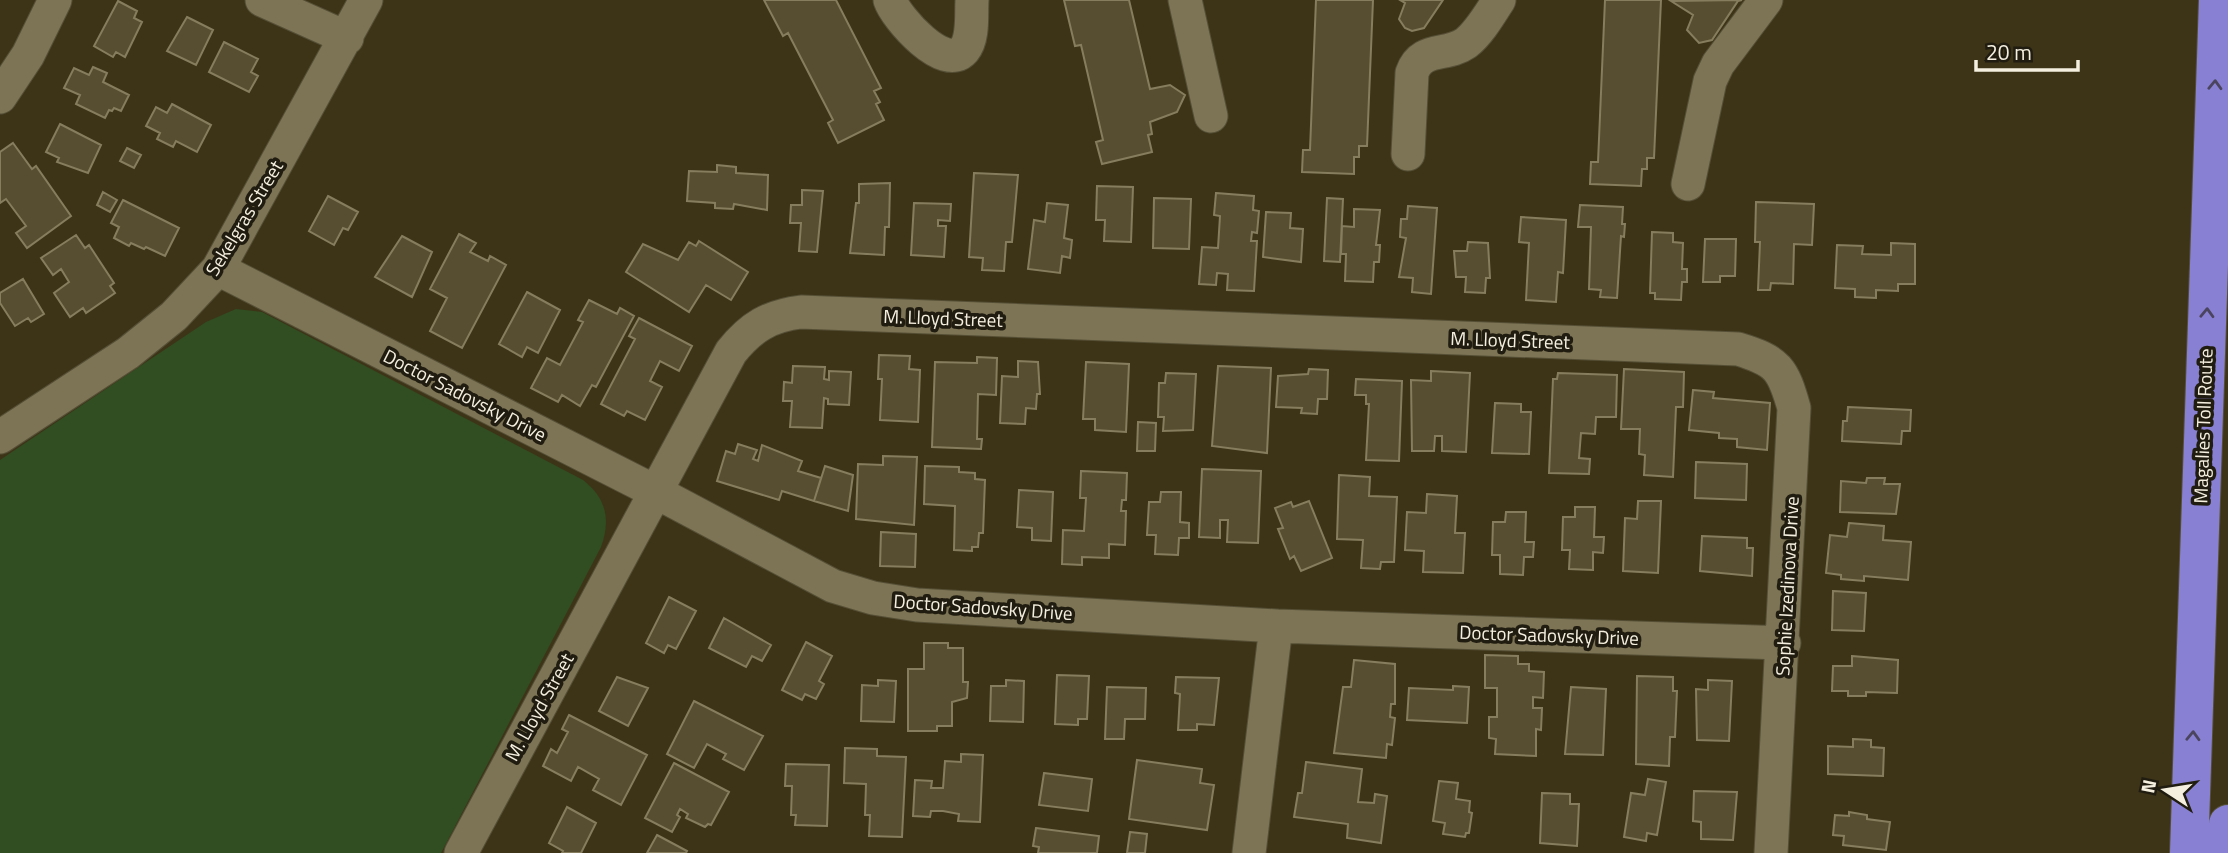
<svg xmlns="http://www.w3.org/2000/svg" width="2228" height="853" viewBox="0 0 2228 853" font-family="'Titillium Web',sans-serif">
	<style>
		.green { fill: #304e21 }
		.building { fill: #574e31; stroke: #867d5e; stroke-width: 2 }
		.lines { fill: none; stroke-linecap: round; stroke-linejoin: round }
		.street-casing { stroke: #564f36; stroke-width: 35 }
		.highway-casing { stroke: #564f36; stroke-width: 40 }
		.street { stroke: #7d7455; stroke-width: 33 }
		.highway { stroke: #8880d2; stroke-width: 38 }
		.oneway { stroke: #4a445e }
		.labels { text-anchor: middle; stroke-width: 7; stroke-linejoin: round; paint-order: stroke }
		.street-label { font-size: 19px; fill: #f4efdf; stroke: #201c10 }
	</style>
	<rect width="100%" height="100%" fill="#3d3418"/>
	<path class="green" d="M236,309L262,312L583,480C606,498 611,519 601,547L441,853H0V460L206,322Z"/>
	<path class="building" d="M764,0H836L881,88L874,91L880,102L876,104L884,120L838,143L828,123L833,120L788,33L783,36Z
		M1064,0H1129L1150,89L1170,85L1185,95L1177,112L1150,122L1152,134L1148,135L1152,152L1102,164L1096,142L1103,140L1081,45L1075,46Z
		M1316,0H1373L1367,146H1359V157H1354V174L1302,172L1303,150H1310Z
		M1400,0H1443L1424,28L1412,31L1405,28L1399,19L1405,3Z
		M1605,0H1661L1654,158H1647V169H1642L1641,186L1590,184L1591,162H1598Z
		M1742,0L1738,1L1712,40L1699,43L1687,30L1693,15L1671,1Z
		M118,1L137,11L134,18L142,22L125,57L116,52L113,57L94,46Z
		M187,17L213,30L196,65L167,51Z
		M224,42L258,59L251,72L258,76L249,92L209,72Z
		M93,67L107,73L103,82L129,95L121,111L114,108L112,111L109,110L105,118L76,104L80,95L64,88L74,68L89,75Z
		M172,104L211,125L197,152L176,141L173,147L157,139L160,133L146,126L156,107L167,113Z
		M60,124L101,145L88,173L57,162L59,158L46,152Z
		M13,143L32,169L36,166L71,216L27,248L16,233L26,226L6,199L0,203V152Z
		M127,148L141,155L134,168L120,161Z
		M717,165L736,167V173L768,175L767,210L734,204L733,209L715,208V203L687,201L689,171L717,172Z
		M974,173L1018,175L1012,242H1006L1004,271L982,270L983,258L969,257Z
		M890,183L889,227H885L884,255L850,253L856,203H859V184Z
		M1097,186L1133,187L1131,242L1104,241L1105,220H1096Z
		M802,190L823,191L817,252L799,251L801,223H790L791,205H802Z
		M103,192L117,200L110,212L97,205Z
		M1216,193L1254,196L1253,210L1259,211L1257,233L1252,232L1251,241H1257L1254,291L1227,290L1228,274L1217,273L1216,285L1199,284L1202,247L1218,248L1220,216L1214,215Z
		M328,196L358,212L348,230L343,228L334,245L309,231Z
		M1154,198L1191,199L1189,249L1153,248Z
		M1327,198L1343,199L1340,262L1324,261Z
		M123,200L179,228L165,256L146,247L144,249L131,243L129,246L114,238L119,227L111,223Z
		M1756,202L1814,204L1812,245L1794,244L1793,284L1771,283L1770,290H1758L1760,242H1755Z
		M914,203L951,204L950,221L938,220V226H946L944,257L911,255Z
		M1047,203L1068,205L1064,238L1072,240L1070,258L1062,256L1060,273L1028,269L1034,220L1045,222Z
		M1580,205L1623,207L1622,224H1625L1624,237L1621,236L1617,298L1600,297L1601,290L1589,289L1591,227H1578Z
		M1408,206L1437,208L1431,294L1412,292L1413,278L1399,277L1406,238L1400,237L1401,219H1407Z
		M1354,209L1380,210L1376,245H1380L1379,262H1374L1373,282L1345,281L1346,254H1341L1342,226L1354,227Z
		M1266,212L1291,213L1290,228L1303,229L1301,262L1263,257Z
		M1521,217L1566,220L1563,273L1558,272L1556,302L1526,300L1529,243L1519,242Z
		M1652,232L1673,233V242L1683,243L1682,269H1687V282H1682L1681,300L1655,299V293H1650Z
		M459,234L476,243L470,252L488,261L490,256L506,265L462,348L430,331L447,298L430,289Z
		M76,235L85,248L89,245L114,283L110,286L115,293L86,313L83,308L70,317L54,293L69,282L61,269L53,275L41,258Z
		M402,236L432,252L412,297L375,277Z
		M1705,239H1736L1735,276H1720V282H1703Z
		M699,241L748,272L731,300L706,285L689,312L626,272L643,244L678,260L689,242L696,246Z
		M1468,242L1488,243L1490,278H1486L1485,293L1465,292L1466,277H1456L1454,251H1467Z
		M1891,243L1915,244V284H1898V291L1876,290V298L1855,297V289L1835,288L1837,245L1863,246L1862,254L1891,255Z
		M23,279L44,314L31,322L28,318L15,326L0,303V293Z
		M527,292L560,310L538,353L527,347L522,357L499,344Z
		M589,300L617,314L620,308L634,316L596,387L592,385L580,406L562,395L558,402L531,388L547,358L560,365L583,322L578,320Z
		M639,318L692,346L679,371L660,361L650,381L662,387L645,420L627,411L624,416L601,404L635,339L629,336Z
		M879,355L910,356L909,369L920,370L918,422L880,420L882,379H878Z
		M977,357L997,358L996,395L978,394L977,439H982L981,449L932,447L935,362L977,363Z
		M1018,361L1038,362L1040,394H1037L1036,409L1026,408L1025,424L1000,423L1002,376L1018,377Z
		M1086,362L1129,364L1126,432L1095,430V419H1083Z
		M793,366L825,367L824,379L829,380V371L851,372L849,405L828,404V399L824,398L822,428L790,427L792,401H783L784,382L792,383Z
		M1218,366L1271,368L1267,453L1212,446Z
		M1309,369L1328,370L1327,399H1318L1317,414L1301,413L1302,408L1276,407L1278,376L1308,374Z
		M1624,369L1684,372L1683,407H1676L1673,477L1644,475L1645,455L1639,454L1640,429H1621Z
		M1431,371L1470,373L1466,452L1442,451V436H1435L1434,451H1412L1411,380L1431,381Z
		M1166,373L1196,374L1193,430L1163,431L1164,417H1158L1159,383H1165Z
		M1558,373L1617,375L1616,417H1596L1595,434L1581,433L1579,458L1590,459L1589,474L1549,473L1553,379H1557Z
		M1356,379L1402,381L1399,461L1366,460L1369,404H1366V395H1355Z
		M1693,390L1714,392L1713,398L1770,403L1767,450L1737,447V439L1719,438V433L1689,430Z
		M1495,403L1521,404V412H1531L1529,454L1492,453Z
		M1848,407L1911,410L1910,431H1902L1901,444L1842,441L1843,421H1847Z
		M1138,422L1156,423L1155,451H1137Z
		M738,444L757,450L753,459L758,461L762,445L802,461L798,471L821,478L814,501L782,491L779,500L717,481L726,451L735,454Z
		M883,456L917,457L914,525L856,519L858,464L883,465Z
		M1696,462L1747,464L1746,500L1695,498Z
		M825,466L853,475L848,511L814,501Z
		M925,466L959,467V472L975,473V479L985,480L983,533H979L978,547H972V551L954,550L955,506L924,504Z
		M1202,469L1261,471L1258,543L1227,542L1228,520H1220V538L1199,537Z
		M1081,471L1127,473L1126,500H1122L1121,511H1126L1125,545L1109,544V558L1082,557V565L1062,564L1063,530L1084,531L1086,498H1080Z
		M1339,475L1370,477L1369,496L1397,497L1394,562H1381L1380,569L1361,568L1363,540L1337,539Z
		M1867,478H1885L1884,484H1900L1896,514L1840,512L1841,481L1866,483Z
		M1019,490L1053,492L1051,541L1032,540V528L1017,527Z
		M1161,492H1181L1180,522L1189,523V538H1179L1178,555L1155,554L1156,535H1147L1149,502H1160Z
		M1427,494L1457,496L1455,533H1465L1463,573L1423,572L1424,551L1405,550L1407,512L1426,513Z
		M1309,501L1332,558L1301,571L1294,556L1290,559L1278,529L1283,528L1275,508L1291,502L1293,507Z
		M1638,501H1661L1658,573L1623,571L1625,518L1637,519Z
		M1575,507H1595L1594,537H1604L1603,553L1593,552V570L1569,569L1570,550H1562L1563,517H1575Z
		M1506,512H1526L1525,542H1534L1533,557H1524L1523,575L1500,574V555H1492L1493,522H1505Z
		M1849,523L1884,526L1883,540L1911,542L1908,580L1864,576V581L1841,579V575L1826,573L1830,535L1847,537Z
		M881,532L916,534L915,567L880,566Z
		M1702,536L1747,538V548H1753L1752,576L1700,571Z
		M1833,591L1866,593L1864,631L1832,630Z
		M669,597L696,611L676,649L668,645L664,653L646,643Z
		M724,618L771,645L762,661L752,656L746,667L709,648Z
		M806,642L832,656L819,681L824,684L816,699L805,694L802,700L782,690Z
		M924,643H948V648H963V682H968L967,698L952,702V726H937V731H908V669H924Z
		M1485,655L1518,656V664H1529V671L1544,672L1543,698L1533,697V708H1542L1541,730L1536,729V756L1495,754L1496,739L1489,738V717H1497V688H1485Z
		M1852,656L1898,660L1897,693L1866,692V696H1848V691H1832L1833,666H1852Z
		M1354,660L1395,664V704H1391L1390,717L1395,718L1392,745L1387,744L1386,758L1334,753L1343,687H1351Z
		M1057,675L1089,676L1087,719H1078V725L1055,724Z
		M1637,676L1673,677V691H1677L1675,737H1670L1669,766L1636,764Z
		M617,677L648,688L628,726L599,711Z
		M1176,677L1219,678L1214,725L1197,724V730H1178L1180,694L1175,693Z
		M878,680L896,681L894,722L861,721L862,685L878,686Z
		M1006,680L1024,681L1023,722L990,721L991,686H1006Z
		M1708,680L1732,681L1729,741L1697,740L1696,689L1708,690Z
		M1453,686L1469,687L1467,723L1407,720L1409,688L1453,690Z
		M1107,687L1146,688L1145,719H1125L1124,739H1105Z
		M1571,687L1606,689L1603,755L1565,754Z
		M694,701L763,736L744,770L723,759L726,754L707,744L694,768L667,754Z
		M569,715L647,755L621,805L593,790L599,779L578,767L571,781L543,766L551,749L557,753L568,732L562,729Z
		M1853,739L1871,740V747L1884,748L1883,776L1828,774V746L1853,747Z
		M845,748L877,749V756L906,757L902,837L869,836L870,815H865L866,784L844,783Z
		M961,754L983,755L980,822L958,821L959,814L943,811H931L930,817L913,816L915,780L932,781L931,788H943L945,761L961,762Z
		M1137,760L1202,769L1200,783L1214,785L1207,830L1129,819Z
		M1306,762L1362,769L1358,802L1374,803L1375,794L1387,796L1381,843L1347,838L1348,824L1294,817L1298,793H1302Z
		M674,763L729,792L711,825L708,824L705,827L686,818L688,814L680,809L677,815L680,817L672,832L645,818Z
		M786,764L829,765L827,826L795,825L796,815H791L792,786H785Z
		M1044,773L1092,779L1088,811L1039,805Z
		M1648,779L1666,782L1657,835L1647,833L1646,841L1624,837L1631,793L1645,795Z
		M1439,781L1458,783L1456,799L1470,801L1469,812L1472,813L1469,833H1466L1465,837L1443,834L1445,823L1433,821Z
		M1694,791L1737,792L1733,840L1701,839V822L1693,821Z
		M1542,793L1570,794V804H1579L1577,846L1540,843Z
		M567,807L596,823L581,853H562L563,851L549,843Z
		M1849,812L1867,815V819L1890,822L1886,850L1843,845L1844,836L1833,835L1835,815L1849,816Z
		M1036,828L1099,836L1097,853H1038L1039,847L1033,846Z
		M1130,832L1147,834L1145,853H1127Z
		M657,835L687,851L686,853H647Z"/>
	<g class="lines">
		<g class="street-casing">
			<path id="street" d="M262,0L347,38
				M890,0C896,18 945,73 964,50C974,38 971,14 972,0
				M1185,0L1211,116
				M0,97L28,55L55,0
				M1408,154L1412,73C1421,46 1446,57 1466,43C1479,33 1490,14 1499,0
				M1688,184L1710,81L1718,64L1766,0
				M218,269L656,492L833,586L873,598L917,605L1276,626L1784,643
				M0,437L128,353L174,316L218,269L366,0
				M461,853L731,352C751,327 769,316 801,312L1738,349C1778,361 1783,369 1794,408L1771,853
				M1249,853L1276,626"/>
		</g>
		<g class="highway-casing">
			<path id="highway" d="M2189,853L2218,0
				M2227,853L2228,824"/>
		</g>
		<use href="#street" class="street"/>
		<use href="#highway" class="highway"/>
	</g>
	<defs><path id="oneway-chevron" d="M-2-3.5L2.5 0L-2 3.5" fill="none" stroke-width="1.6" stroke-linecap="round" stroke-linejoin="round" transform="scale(1.75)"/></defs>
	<g class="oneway">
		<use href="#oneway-chevron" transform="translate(2215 85) rotate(-88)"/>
		<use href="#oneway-chevron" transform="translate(2207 313) rotate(-88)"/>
		<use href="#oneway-chevron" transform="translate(2193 736) rotate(-88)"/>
	</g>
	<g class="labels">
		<g class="street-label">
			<text transform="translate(244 218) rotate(-59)" y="7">Sekelgras Street</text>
			<text transform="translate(943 318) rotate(2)" y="7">M. Lloyd Street</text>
			<text transform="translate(1510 340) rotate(2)" y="7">M. Lloyd Street</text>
			<text transform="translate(465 395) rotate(27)" y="7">Doctor Sadovsky Drive</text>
			<text transform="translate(2203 426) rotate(-88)" y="7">Magalies Toll Route</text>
			<text transform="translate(1787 586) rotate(-87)" y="7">Sophie Izedinova Drive</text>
			<text transform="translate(983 607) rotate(4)" y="7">Doctor Sadovsky Drive</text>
			<text transform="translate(1549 635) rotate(2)" y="7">Doctor Sadovsky Drive</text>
			<text transform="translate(539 707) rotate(-61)" y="7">M. Lloyd Street</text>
		</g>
	</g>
	<g transform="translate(2165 790) rotate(282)" stroke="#201c10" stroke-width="5" paint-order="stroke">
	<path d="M0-5L12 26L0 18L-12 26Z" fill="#f4efdf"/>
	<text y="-10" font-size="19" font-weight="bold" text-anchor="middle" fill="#f4efdf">N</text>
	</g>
	<path d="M1976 60v10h102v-10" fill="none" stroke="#f4efdf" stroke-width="3.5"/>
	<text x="1986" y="60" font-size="21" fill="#f4efdf" stroke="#201c10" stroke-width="5" paint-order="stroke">20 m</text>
</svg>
